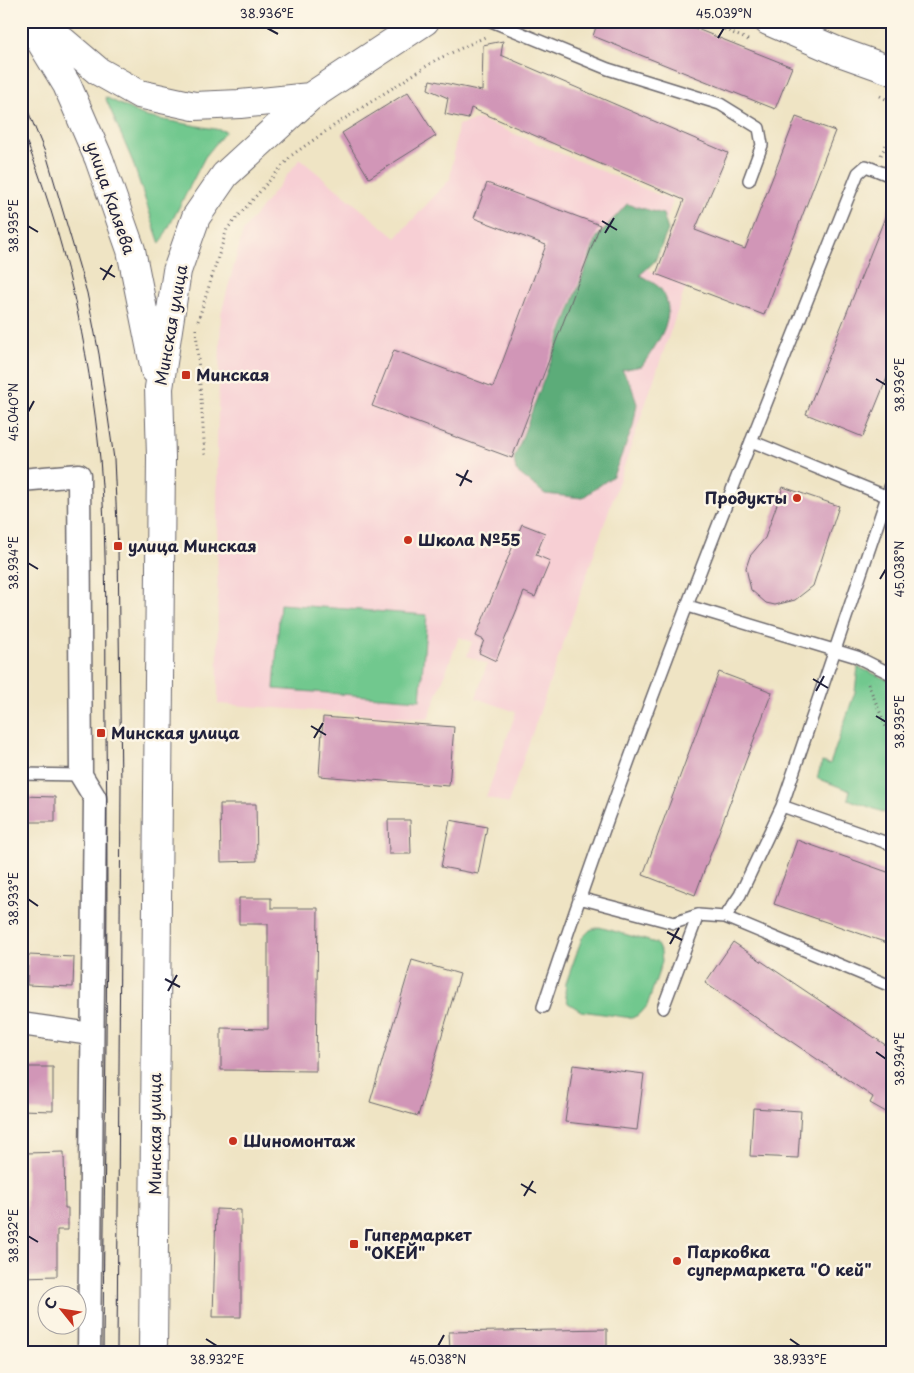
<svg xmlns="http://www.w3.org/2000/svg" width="914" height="1373" viewBox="0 0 914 1373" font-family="'Playpen Sans',sans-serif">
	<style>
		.built { fill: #f7cfd4 }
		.green { fill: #71c88e; stroke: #4a7564 }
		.forest { fill: #5cac79; stroke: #3f675a }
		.building { fill: #d196b7 }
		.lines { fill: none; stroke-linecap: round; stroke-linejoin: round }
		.lane-casing { stroke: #6a666b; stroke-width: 14 }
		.street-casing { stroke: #6a666b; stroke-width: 25 }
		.secondary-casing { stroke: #6a666b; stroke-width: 30 }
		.path { stroke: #6a666b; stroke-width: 3; stroke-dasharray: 1 4; stroke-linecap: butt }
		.lane { stroke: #fff; stroke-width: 11 }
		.street { stroke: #fff; stroke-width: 22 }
		.secondary { stroke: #fff; stroke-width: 28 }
		.tram { stroke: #22223b; stroke-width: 1 }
		.ticks { fill: none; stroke: #22223b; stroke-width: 2 }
		.poi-dot { fill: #c8321e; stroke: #fcf5e5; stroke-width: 2 }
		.labels { text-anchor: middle; stroke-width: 5; stroke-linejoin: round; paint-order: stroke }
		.street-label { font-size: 16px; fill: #22223b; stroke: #fcf5e5 }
		.poi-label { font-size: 16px; font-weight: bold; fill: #22223b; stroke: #fcf5e5; text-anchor: start }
		.neatline { fill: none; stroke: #22223b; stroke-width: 2 }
		.ticks-label { font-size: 12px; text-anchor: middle; fill: #22223b }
	</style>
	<rect width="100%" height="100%" fill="#fcf5e5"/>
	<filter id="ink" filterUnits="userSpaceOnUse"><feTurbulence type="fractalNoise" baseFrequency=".02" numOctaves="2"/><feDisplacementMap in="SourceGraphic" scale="10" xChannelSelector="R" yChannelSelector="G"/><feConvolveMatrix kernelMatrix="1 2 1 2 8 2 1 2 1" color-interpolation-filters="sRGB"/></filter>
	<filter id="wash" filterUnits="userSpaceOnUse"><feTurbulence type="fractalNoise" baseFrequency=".0096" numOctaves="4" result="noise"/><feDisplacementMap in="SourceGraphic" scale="20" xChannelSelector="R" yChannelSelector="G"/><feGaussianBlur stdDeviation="1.12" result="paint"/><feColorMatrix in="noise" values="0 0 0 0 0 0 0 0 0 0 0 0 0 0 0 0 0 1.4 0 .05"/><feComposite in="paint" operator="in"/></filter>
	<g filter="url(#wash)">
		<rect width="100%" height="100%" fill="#efe4c4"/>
		<path class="built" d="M479,119L673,201L649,270L686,286L508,804L486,797L516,712L476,698L487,664L467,656L472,642L459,637L428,719L218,704L217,443L221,314L243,231L300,159L396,238L450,179L458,125Z"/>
		<path class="green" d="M105,97L147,117L226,131L205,157L160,244L132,160Z
			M280,604L427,615L420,700L274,689Z
			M858,667L893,682V816L848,799L850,791L817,778L822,762L830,764L855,692Z
			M599,927L656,943L661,952L662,962L647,1006L640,1014L632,1018L581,1011L568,1003L565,993L566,983L582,938L590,930Z"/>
		<path class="forest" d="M627,204L663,214L668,230L655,261L640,275C646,279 658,284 662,291C679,316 656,345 642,366L622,370L631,385L637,404L633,427L613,476L582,498L545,494L516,471L514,459L597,237Z"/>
		<g id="blocks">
			<path class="building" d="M598,21H677L792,67L775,109L593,36Z
				M503,41L501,55L728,153L695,230L745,249L796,117L835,131L764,315L656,274L684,200L471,108L468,119L445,114L448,98L428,89L430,80L482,91L483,45Z
				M408,92L436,136L369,178L342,133Z
				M487,183L600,225L512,458L372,406L394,350L493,387L546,245L474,218Z
				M892,200L893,363L863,437L806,414Z
				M783,487L839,506L813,586L795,600L775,605L766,603L751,590L746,568L750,556L765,538Z
				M522,524L545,533L536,555L550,561L535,597L524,592L496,661L479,653L484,640L476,636Z
				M719,672L772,692L695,895L643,875Z
				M323,717L454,727L449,786L319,776Z
				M21,796L55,797V822H21Z
				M220,804H256L257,861L221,862Z
				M388,820H410L411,854H389Z
				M450,820L487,827L478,874L441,867Z
				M797,840L893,874V945L774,904Z
				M239,898H271V908H318L316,1071L221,1070V1028L268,1029V924H239Z
				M733,942L893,1050V1116L870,1103L873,1097L705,983Z
				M28,955L74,957L73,987L27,985Z
				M412,960L460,974L418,1116L370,1102Z
				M573,1065L644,1074L637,1130L565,1122Z
				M21,1067H53V1111L21,1110Z
				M753,1108L801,1111L798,1158L750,1156Z
				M64,1152L65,1208H68V1230H57V1276L21,1277V1249H27L26,1153Z
				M216,1209L241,1210V1317H213Z
				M607,1329V1352H450L449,1332Z"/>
		</g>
	</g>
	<g filter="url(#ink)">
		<use href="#blocks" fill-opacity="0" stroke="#6a666b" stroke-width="1"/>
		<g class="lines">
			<g class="lane-casing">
				<path id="lane" d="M491,21L608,69L720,104L759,128L762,145L749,180
					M751,441L893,499
					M688,606L857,657L893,675
					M21,774L81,775
					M782,806L893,845
					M579,898L674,923L698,915L725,917L893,987
					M725,917L740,895L782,806L893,479
					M543,1007C636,724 748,448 858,173L866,166L893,177
					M663,1008L698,915"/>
			</g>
			<g class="street-casing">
				<path id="street" d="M21,480L79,475L81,775L95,798L89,1352
					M21,1024L91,1034"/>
			</g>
			<g class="secondary-casing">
				<path id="secondary" d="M28,21L67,85L99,159L131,250L155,370
					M39,21L98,71L139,94L194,106L240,104L310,97L425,21
					M768,21L837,51L893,71
					M153,1352L161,457L159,388L177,271L196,217L225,175L310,97"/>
			</g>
			<path class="path" d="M706,21L748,40
				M547,24L556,21
				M880,96L893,103
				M881,155L893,131
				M198,321L227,229L292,155L335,125L436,60L485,37
				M196,329L205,455
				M868,684L893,743"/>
			<use href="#lane" class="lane"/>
			<use href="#street" class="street"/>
			<use href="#secondary" class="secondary"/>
			<path class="tram" d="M21,94L47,157L87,293L99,354L114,459L118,546L121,787L117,1352
				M21,128C64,231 89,347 100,459C108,549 105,641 106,731C109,938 104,1145 103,1352"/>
		</g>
	</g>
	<path class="ticks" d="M267,28L278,34M718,38L724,28M602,221L617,230M28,226L38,232M605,233L614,218M100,268L115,277M103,280L112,265M876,379L886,385M28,412L34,401M456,474L472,482M460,486L468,470M28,563L38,569M880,579L886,569M813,679L828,688M816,691L824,676M876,716L886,722M311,726L326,735M314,738L323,723M28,899L38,906M667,932L682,940M670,944L679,928M165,979L180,987M168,991L177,975M876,1052L886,1059M521,1184L536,1193M524,1196L533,1181M28,1236L38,1242M206,1339L217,1346M790,1339L800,1346M438,1346L444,1335"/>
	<g class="poi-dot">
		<rect x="181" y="370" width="10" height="10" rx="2.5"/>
		<circle cx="797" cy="498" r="5"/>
		<circle cx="408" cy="540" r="5"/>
		<rect x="113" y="541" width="10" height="10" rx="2.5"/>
		<rect x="96" y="728" width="10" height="10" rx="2.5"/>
		<circle cx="233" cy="1141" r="5"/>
		<rect x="349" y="1239" width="10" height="10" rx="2.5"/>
		<circle cx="677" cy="1261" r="5"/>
	</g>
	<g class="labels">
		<g class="street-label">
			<text transform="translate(111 198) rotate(71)" y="6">улица Каляева</text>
			<text transform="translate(171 325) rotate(-80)" y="6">Минская улица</text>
			<text transform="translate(155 1134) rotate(-90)" y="6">Минская улица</text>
		</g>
		<g class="poi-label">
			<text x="196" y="381">Минская</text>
			<text x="787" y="504" text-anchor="end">Продукты</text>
			<text x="418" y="546">Школа №55</text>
			<text x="128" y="552">улица Минская</text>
			<text x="111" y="739">Минская улица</text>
			<text x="243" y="1147">Шиномонтаж</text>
			<text x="364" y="1241">Гипермаркет<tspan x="364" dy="18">"ОКЕЙ"</tspan></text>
			<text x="687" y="1258">Парковка<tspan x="687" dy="18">супермаркета "О кей"</tspan></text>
		</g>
	</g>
	<rect width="914" height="1373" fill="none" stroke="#fcf5e5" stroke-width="55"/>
	<g transform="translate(62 1310) rotate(300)"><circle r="24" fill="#fcf5e5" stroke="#a5a1a1"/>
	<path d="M0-4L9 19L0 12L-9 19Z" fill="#c8321e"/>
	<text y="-8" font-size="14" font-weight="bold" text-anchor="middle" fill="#22223b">С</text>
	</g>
	<rect x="28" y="28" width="858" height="1318" class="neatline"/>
	<g class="ticks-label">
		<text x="267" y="18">38.936°E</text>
		<text x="724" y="18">45.039°N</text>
		<text transform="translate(14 226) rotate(-90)" y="4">38.935°E</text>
		<text transform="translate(900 385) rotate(-90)" y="4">38.936°E</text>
		<text transform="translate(14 412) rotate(-90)" y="4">45.040°N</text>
		<text transform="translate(14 563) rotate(-90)" y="4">38.934°E</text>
		<text transform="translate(900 569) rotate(-90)" y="4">45.038°N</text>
		<text transform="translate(900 722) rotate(-90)" y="4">38.935°E</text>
		<text transform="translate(14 899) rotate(-90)" y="4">38.933°E</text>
		<text transform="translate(900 1059) rotate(-90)" y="4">38.934°E</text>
		<text transform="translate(14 1236) rotate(-90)" y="4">38.932°E</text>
		<text x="217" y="1364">38.932°E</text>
		<text x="438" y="1364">45.038°N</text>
		<text x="800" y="1364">38.933°E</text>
	</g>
</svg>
